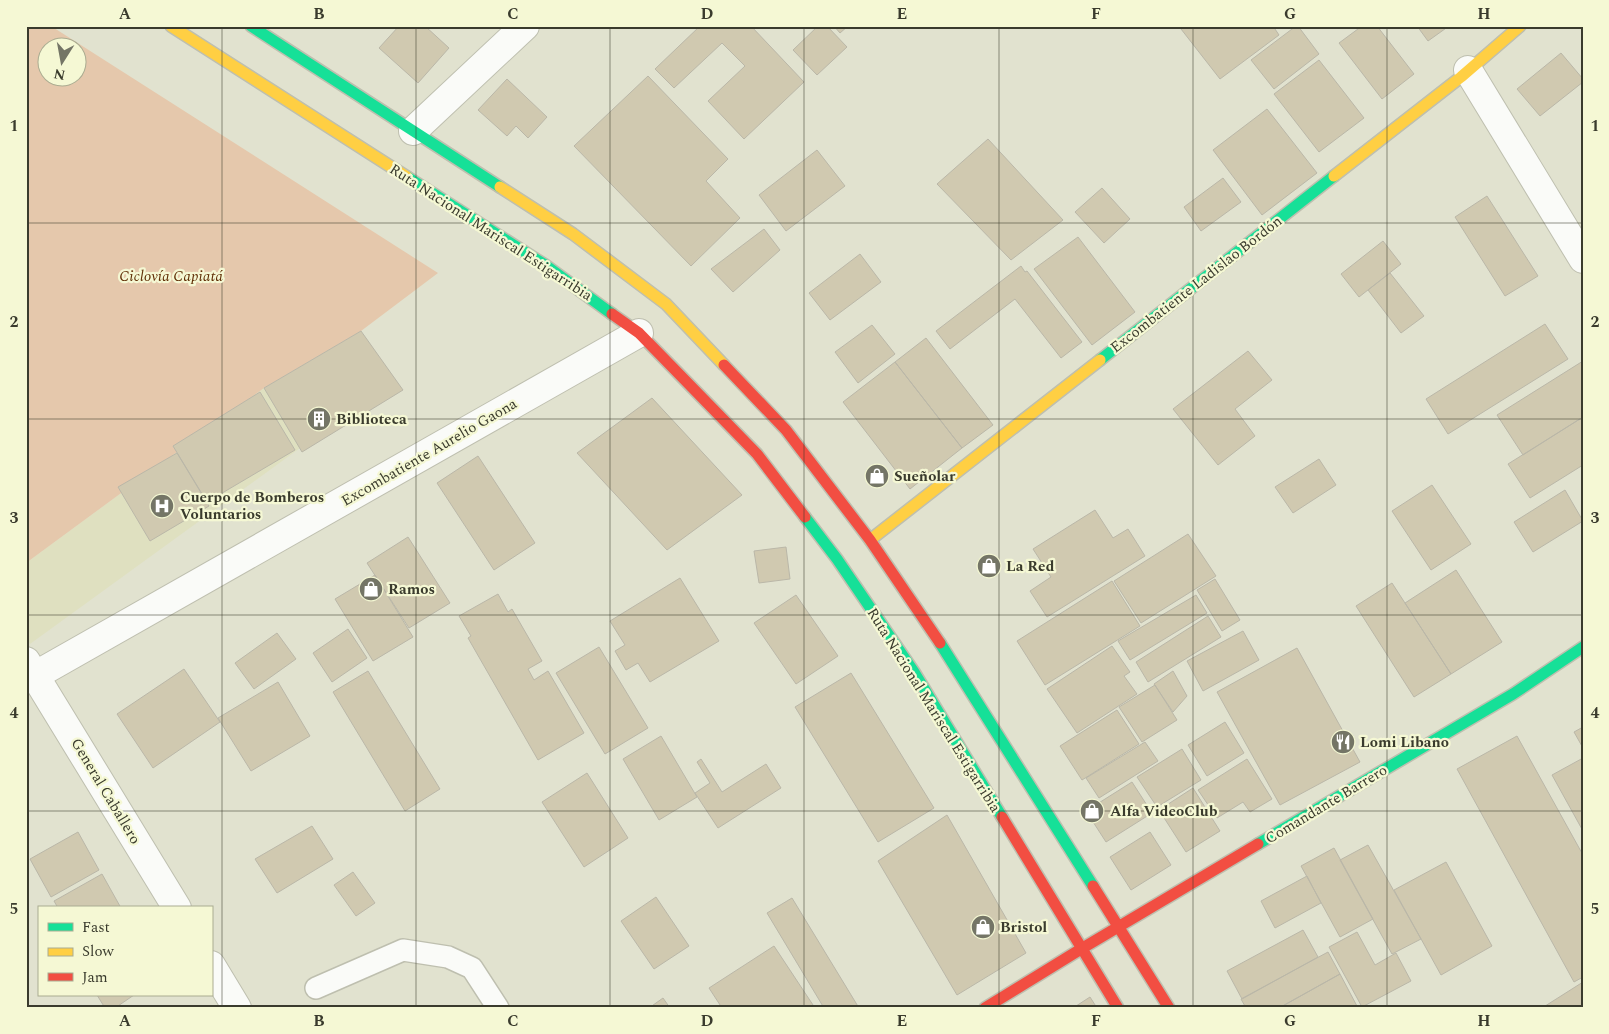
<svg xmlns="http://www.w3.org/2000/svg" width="1609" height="1034" viewBox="0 0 1609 1034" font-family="Spectral,serif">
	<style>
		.built { fill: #dfe0c0 }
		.green { fill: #e5c8ac; fill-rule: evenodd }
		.building { fill: #d0c9b0; stroke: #bab7a8 }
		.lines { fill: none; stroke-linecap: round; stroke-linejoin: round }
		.lane-casing { stroke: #bebfaf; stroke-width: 24 }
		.street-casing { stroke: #bebfaf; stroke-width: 30 }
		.fast-casing { stroke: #bebfaf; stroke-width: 14 }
		.slow-casing { stroke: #bebfaf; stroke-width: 14 }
		.jam-casing { stroke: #bebfaf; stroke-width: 14 }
		.lane { stroke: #fafbf8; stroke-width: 21 }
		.street { stroke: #fafbf8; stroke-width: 28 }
		.fast { stroke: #16e098; stroke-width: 11 }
		.slow { stroke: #ffcf43; stroke-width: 11 }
		.jam { stroke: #f24e42; stroke-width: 11 }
		.grid { fill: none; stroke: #3a3b2d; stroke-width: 1; stroke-opacity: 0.55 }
		.labels { text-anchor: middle; stroke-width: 4.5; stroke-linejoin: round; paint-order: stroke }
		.street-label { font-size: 15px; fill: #3a3b2d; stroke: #f5f8d4 }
		.park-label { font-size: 15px; font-style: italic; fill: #602f06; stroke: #f5f8d4 }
		.poi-label { font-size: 15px; font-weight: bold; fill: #3a3b2d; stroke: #f5f8d4; text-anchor: start }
		.neatline { fill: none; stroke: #3a3b2d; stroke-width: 2 }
		.grid-label { font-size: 16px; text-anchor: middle; font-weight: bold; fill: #3a3b2d }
	</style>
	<rect width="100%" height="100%" fill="#e1e2cf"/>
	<path class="built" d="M264,388L300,448L30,644L26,639V563Z"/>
	<path class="green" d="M26,26H51L438,273L361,331L264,388L26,563ZM48,48H78V78H48Z"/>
	<path class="building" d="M399,26H425L449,48L418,83L379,48Z
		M700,26H751L804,82L744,139L708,101L745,66L722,43L674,88L655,69Z
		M818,26H827L847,47L817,75L793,50Z
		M834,26H848L840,33Z
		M1184,26H1273L1279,35L1220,79L1181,29Z
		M1296,26H1298L1319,54L1274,89L1251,60Z
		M1362,26H1377L1414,74L1382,99L1339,43Z
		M1417,26H1449L1428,41Z
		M1561,53L1583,79V82L1540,116L1517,89Z
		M1319,60L1364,118L1319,152L1274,94Z
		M648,76L728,159L706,181L740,218L691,266L574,146Z
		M507,79L547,117L528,138L516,126L507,136L478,110Z
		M1267,109L1317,173L1262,215L1213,150Z
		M988,139L1063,220L1011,260L937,184Z
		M817,150L845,186L786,231L759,195Z
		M1223,178L1241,202L1201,231L1184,207Z
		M1102,188L1130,219L1104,243L1075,212Z
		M1487,196L1538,276L1505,296L1455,217Z
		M764,229L780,250L733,292L711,269Z
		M1078,237L1135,312L1092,345L1034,269Z
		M1383,241L1401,264L1359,297L1341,274Z
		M860,254L881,282L830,320L809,293Z
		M1021,266L1025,272L1027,271L1082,342L1061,358L1015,299L950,349L936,331Z
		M1390,273L1424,316L1401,333L1368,290Z
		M1545,324L1568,359L1448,434L1426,399Z
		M872,325L895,354L858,383L835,352Z
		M361,331L403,390L302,452L264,388Z
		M926,338L993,425L962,448L895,362Z
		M1248,351L1272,380L1235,409L1255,436L1218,465L1173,409Z
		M1583,361V417L1523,455L1497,415Z
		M895,362L962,448L910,489L843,402Z
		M260,392L295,450L207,502L173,446Z
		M652,398L742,495L667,550L577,453Z
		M1583,417V465L1530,498L1508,464Z
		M177,453L209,506L150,541L118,487Z
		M478,456L535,543L494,570L437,483Z
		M1319,459L1336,485L1293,513L1275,487Z
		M1432,485L1471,544L1431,570L1392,511Z
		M1565,490L1583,521L1533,552L1514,522Z
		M1095,510L1113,538L1128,529L1145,556L1047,617L1030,591L1051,577L1033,549Z
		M1188,534L1216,576L1141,623L1114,581Z
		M408,537L450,603L409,628L367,563Z
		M786,547L790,579L759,583L754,551Z
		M1456,570L1502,642L1451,674L1405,603Z
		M375,575L413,637L373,661L335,599Z
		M680,578L719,641L650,682L638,663L626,670L615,651L625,645L610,621Z
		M1215,579L1240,620L1222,631L1197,590Z
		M1112,581L1140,626L1045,685L1017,641Z
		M1392,583L1451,674L1414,697L1356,606Z
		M498,594L508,612L512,609L542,661L528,669L534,680L548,671L584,733L538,760L468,638L471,636L459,616Z
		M796,595L838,656L796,684L754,623Z
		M1196,595L1207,613L1130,660L1118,641Z
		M1208,616L1221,637L1148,682L1136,662Z
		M348,629L367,658L332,682L313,653Z
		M1243,631L1259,660L1203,691L1187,661Z
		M277,633L296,659L254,689L235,663Z
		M1112,646L1130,672L1124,676L1137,694L1077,733L1047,689Z
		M599,647L648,728L605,754L556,673Z
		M1297,648L1360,762L1280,805L1217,692Z
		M184,669L220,722L153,768L117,714Z
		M368,671L440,789L405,811L333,692Z
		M1173,671L1187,696L1173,712L1154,684Z
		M851,673L934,808L878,842L795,707Z
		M278,682L310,736L251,771L218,718Z
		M1155,685L1177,720L1142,742L1119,707Z
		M1117,710L1139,744L1082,780L1060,746Z
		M1225,722L1244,753L1207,776L1188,745Z
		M1583,727V748L1574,732Z
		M661,736L697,797L659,820L623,759Z
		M1517,736L1583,855V977L1574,982L1457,769Z
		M1145,742L1158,761L1099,798L1086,778Z
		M1182,749L1201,780L1157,807L1137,777Z
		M1583,758V831L1552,775Z
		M701,759L722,792L766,764L781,788L718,828L695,793L710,783L697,762Z
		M1247,759L1272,799L1250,812L1243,802L1217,818L1198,790Z
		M587,773L628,838L584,867L542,802Z
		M1132,782L1152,813L1106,842L1086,811Z
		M1193,788L1220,831L1186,852L1159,810Z
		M947,815L1026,953L957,995L878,861Z
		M312,826L333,859L277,893L255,859Z
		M78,832L99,870L51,897L30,859Z
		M1150,832L1171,865L1131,890L1110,857Z
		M1368,845L1421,939L1392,954L1340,860Z
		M1334,848L1373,919L1340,937L1301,866Z
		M1446,862L1492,946L1441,975L1394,890Z
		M353,872L375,903L356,916L334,885Z
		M102,874L121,908H58L54,901Z
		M1307,876L1321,903L1275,928L1261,901Z
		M656,897L689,946L654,969L621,921Z
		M792,898L859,1008H824L767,913Z
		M1303,930L1318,957L1242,999L1227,971Z
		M1357,932L1375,965L1396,953L1411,981L1362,1007L1329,947Z
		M774,946L815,1008H722L709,988Z
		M1328,952L1340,974L1279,1008H1246L1241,999Z
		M1340,974L1358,1008H1279Z
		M1583,982V1008H1542Z
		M97,995H134L115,1008H105Z
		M1090,997L1097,1008H1073Z
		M663,998L670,1008H649Z"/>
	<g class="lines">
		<g class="lane-casing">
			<path id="lane" d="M316,988L403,950L448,957L472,968L498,1008"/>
		</g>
		<g class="street-casing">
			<path id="street" d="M1468,70L1583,259
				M413,131L525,26
				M26,661L177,908
				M36,675L639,333
				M211,965L237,1008"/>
		</g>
		<g class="fast-casing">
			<path id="fast" d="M251,26L500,187
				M407,177L545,265L612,314
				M1100,360L1334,176
				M805,517L837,559L914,672L1002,817
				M940,643L1093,886
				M1258,844L1513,694L1583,647"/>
		</g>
		<g class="slow-casing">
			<path id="slow" d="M171,26L407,177
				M1334,176L1461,77L1520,26
				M500,187L573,234L666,304L724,365
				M870,540L1100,360"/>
		</g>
		<g class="jam-casing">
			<path id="jam" d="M612,314L639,333L757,454L805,517
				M724,365L786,430L870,540L940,643
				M1002,817L1118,1008
				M1093,886L1169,1008
				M1081,949L1258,844
				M985,1008L1081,949"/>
		</g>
		<use href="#lane" class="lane"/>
		<use href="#street" class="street"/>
		<use href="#fast" class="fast"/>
		<use href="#slow" class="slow"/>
		<use href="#jam" class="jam"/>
	</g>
	<path class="grid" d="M222,26V1008M416,26V1008M610,26V1008M804,26V1008M999,26V1008M1193,26V1008M1387,26V1008M26,223H1583M26,419H1583M26,615H1583M26,811H1583"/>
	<defs>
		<g id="building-disc" transform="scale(1.25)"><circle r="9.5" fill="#747566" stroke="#f5f8d4"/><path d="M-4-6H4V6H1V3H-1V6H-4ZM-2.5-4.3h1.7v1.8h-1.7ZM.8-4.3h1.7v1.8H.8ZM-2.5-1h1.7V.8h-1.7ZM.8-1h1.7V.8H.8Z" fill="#fff"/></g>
		<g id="shop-disc" transform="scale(1.25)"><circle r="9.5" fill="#747566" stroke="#f5f8d4"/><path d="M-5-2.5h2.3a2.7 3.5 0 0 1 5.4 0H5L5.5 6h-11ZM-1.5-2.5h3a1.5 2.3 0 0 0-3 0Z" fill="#fff"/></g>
		<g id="hospital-disc" transform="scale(1.25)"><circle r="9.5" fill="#747566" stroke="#f5f8d4"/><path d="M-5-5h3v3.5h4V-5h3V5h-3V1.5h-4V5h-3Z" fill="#fff"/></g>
		<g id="restaurant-disc" transform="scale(1.25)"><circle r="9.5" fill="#747566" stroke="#f5f8d4"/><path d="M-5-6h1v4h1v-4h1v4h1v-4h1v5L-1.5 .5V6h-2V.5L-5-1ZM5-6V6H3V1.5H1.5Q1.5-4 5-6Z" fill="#fff"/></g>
	</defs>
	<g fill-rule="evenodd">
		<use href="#building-disc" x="319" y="419"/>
		<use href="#shop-disc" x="877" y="476"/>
		<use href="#hospital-disc" x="162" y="506"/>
		<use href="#shop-disc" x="989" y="566"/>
		<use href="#shop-disc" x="371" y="589"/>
		<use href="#restaurant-disc" x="1343" y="742"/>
		<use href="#shop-disc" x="1092" y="811"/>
		<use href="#shop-disc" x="983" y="927"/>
	</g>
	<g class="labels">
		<g class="street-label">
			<text transform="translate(491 232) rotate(33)" y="5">Ruta Nacional Mariscal Estigarribia</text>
			<text transform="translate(1196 284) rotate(-38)" y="5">Excombatiente Ladislao Bordón</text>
			<text transform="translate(429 452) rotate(-30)" y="5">Excombatiente Aurelio Gaona</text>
			<text transform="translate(934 710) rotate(58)" y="5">Ruta Nacional Mariscal Estigarribia</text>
			<text transform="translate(106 791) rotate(59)" y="5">General Caballero</text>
			<text transform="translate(1326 804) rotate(-31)" y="5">Comandante Barrero</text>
		</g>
		<g class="park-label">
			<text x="171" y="281">Ciclovía Capiatá</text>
		</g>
		<g class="poi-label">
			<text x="336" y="424">Biblioteca</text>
			<text x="894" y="481">Sueñolar</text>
			<text x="180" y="502">Cuerpo de Bomberos<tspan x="180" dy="17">Voluntarios</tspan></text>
			<text x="1006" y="571">La Red</text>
			<text x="388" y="594">Ramos</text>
			<text x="1360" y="747">Lomi Libano</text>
			<text x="1110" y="816">Alfa VideoClub</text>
			<text x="1000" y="932">Bristol</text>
		</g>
	</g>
	<rect width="1609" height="1034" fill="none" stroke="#f5f8d4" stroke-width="55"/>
	<rect x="38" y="906" width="175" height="90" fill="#f5f8d4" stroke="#aaac91"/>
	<rect x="48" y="923" width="25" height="8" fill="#16e098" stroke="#aaac91"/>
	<text x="82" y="932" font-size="15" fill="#3a3b2d">Fast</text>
	<rect x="48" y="948" width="25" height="8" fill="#ffcf43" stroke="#aaac91"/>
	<text x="82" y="956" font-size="15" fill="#3a3b2d">Slow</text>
	<rect x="48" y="973" width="25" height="8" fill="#f24e42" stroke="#aaac91"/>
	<text x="82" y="982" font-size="15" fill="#3a3b2d">Jam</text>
	<g transform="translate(62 62) rotate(191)"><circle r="24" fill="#f5f8d4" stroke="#aaac91"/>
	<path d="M0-4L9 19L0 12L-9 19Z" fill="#747566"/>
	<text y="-8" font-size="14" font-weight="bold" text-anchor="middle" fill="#3a3b2d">N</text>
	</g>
	<rect x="28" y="28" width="1554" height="978" class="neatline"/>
	<g class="grid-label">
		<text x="125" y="19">A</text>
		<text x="319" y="19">B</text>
		<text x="513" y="19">C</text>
		<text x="707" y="19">D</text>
		<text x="902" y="19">E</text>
		<text x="1096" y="19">F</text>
		<text x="1290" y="19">G</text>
		<text x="1484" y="19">H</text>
		<text x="14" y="131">1</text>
		<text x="1595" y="131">1</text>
		<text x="14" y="327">2</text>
		<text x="1595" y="327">2</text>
		<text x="14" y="523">3</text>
		<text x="1595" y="523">3</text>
		<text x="14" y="718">4</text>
		<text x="1595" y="718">4</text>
		<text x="14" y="914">5</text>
		<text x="1595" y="914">5</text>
		<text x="125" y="1026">A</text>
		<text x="319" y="1026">B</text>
		<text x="513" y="1026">C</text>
		<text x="707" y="1026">D</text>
		<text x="902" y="1026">E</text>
		<text x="1096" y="1026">F</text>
		<text x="1290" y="1026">G</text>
		<text x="1484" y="1026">H</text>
	</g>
</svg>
